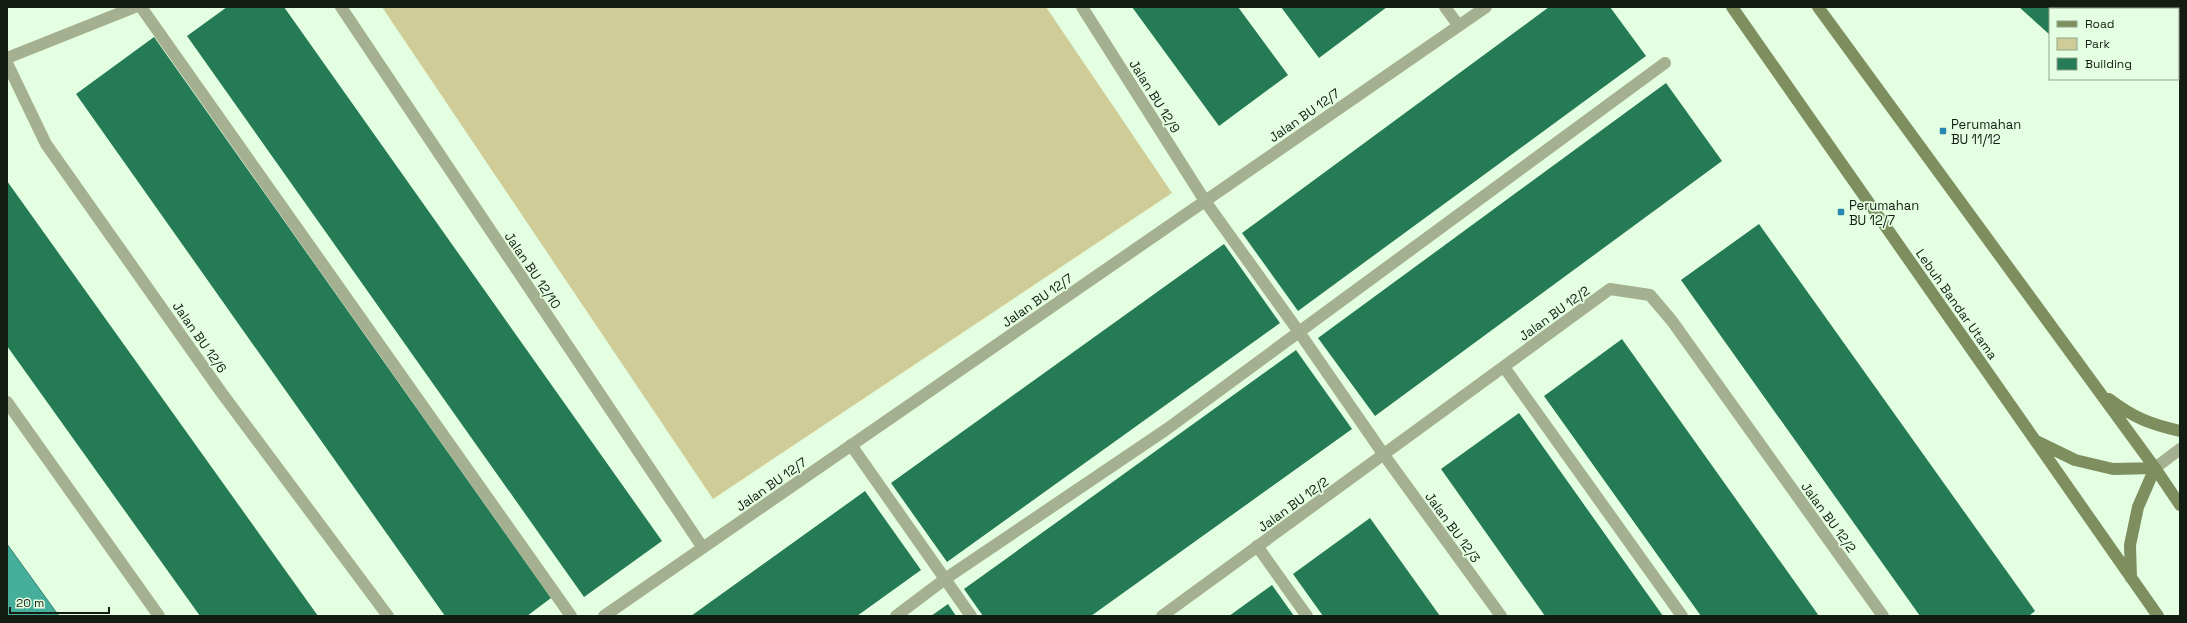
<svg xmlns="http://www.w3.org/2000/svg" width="2187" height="623" viewBox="0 0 2187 623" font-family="'Space Grotesk',sans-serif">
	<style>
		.green { fill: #cfcc97 }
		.water { fill: #45af9b; stroke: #368372 }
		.building { fill: #257b55 }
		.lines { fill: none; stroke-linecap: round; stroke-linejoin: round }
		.lane { stroke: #a5b091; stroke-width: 12 }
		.street { stroke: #a5b091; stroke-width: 12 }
		.secondary { stroke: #7e8e5f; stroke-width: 12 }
		.poi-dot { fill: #2786b2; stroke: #e4fee1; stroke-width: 1.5 }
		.labels { text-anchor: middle; stroke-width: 3.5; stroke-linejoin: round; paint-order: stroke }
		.street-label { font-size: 13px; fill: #141d13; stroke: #e4fee1 }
		.poi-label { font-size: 13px; fill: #141d13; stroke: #e4fee1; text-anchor: start }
	</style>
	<rect width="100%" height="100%" fill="#e4fee1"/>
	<path class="green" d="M382,7H1046L1172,193L713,499Z"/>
	<path class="water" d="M7,544L59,616H7Z"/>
	<path class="building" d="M227,7H284L662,541L584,597L187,36Z
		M1132,7H1238L1288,75L1219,126Z
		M1281,7H1387L1319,58Z
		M1549,7H1610L1646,56L1298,311L1242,233Z
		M2019,7H2110L2108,9H2050V35Z
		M154,37L551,598L527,616H445L76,94Z
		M1666,83L1722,161L1375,416L1318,338Z
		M7,181L318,616H200L7,346Z
		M1759,224L2035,611L2029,616H1920L1681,280Z
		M1224,244L1280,323L947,562L891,483Z
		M1622,339L1819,616H1701L1544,396Z
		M1296,350L1352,429L1091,616H983L964,589Z
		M1519,413L1663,616H1545L1441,469Z
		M865,491L921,570L857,616H691Z
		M1370,518L1440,616H1323L1293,574Z
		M1272,585L1294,616H1229Z
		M948,604L956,616H931Z"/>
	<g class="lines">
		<path class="lane" d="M141,7L571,616
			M1205,201L1299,332L1384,455
			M1504,367L1682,616
			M7,402L159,616
			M851,445L971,616
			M1257,546L1307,616
			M896,616L945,579L1167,429L1665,63"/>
		<path class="street" d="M341,7L703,548
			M1082,7L1205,201
			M1445,7L1458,25
			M7,58L135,7
			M7,63L46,144L221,392L388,616
			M1384,455L1501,616
			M2155,468L2180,449
			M604,616L1486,7
			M1162,616L1610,289L1650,295L1672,321L1883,616"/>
		<path class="secondary" d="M1732,7L2158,616
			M1818,7L2155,468L2180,505
			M2109,399C2134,418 2150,424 2180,431
			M2036,441L2075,460L2113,469L2155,468
			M2131,578L2130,545L2138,507L2155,468"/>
	</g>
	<g class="poi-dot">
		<rect x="1939" y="127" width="8" height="8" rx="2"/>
		<rect x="1837" y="208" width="8" height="8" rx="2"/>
	</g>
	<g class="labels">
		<g class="street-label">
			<text transform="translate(1155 96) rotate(58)" y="5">Jalan BU 12/9</text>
			<text transform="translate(1304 115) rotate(-35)" y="5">Jalan BU 12/7</text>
			<text transform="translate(533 270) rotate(56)" y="5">Jalan BU 12/10</text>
			<text transform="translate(1037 300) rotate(-35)" y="5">Jalan BU 12/7</text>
			<text transform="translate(1957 304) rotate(55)" y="5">Lebuh Bandar Utama</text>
			<text transform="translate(1554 313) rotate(-36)" y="5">Jalan BU 12/2</text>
			<text transform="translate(200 337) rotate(55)" y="5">Jalan BU 12/6</text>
			<text transform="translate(771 484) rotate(-35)" y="5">Jalan BU 12/7</text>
			<text transform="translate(1293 504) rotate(-36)" y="5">Jalan BU 12/2</text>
			<text transform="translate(1829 517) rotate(54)" y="5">Jalan BU 12/2</text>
			<text transform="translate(1453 527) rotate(54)" y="5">Jalan BU 12/3</text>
		</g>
		<g class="poi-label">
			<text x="1951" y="129">Perumahan<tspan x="1951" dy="15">BU 11/12</tspan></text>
			<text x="1849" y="210">Perumahan<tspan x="1849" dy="15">BU 12/7</tspan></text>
		</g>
	</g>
	<rect width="2187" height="623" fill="none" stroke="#141d13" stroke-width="16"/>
	<rect x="2049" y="8" width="130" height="72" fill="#e4fee1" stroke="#91a48f"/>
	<rect x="2057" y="21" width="20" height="6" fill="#7e8e5f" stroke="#91a48f"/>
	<text x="2085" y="28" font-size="12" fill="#141d13">Road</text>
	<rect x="2057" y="38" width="20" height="12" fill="#cfcc97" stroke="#91a48f"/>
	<text x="2085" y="48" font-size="12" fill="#141d13">Park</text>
	<rect x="2057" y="58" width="20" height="12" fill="#257b55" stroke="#91a48f"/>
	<text x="2085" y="68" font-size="12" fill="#141d13">Building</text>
	<path d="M10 607v6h99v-6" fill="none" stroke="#141d13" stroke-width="2"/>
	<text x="16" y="607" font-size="12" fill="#141d13" stroke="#e4fee1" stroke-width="3" paint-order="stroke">20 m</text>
</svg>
